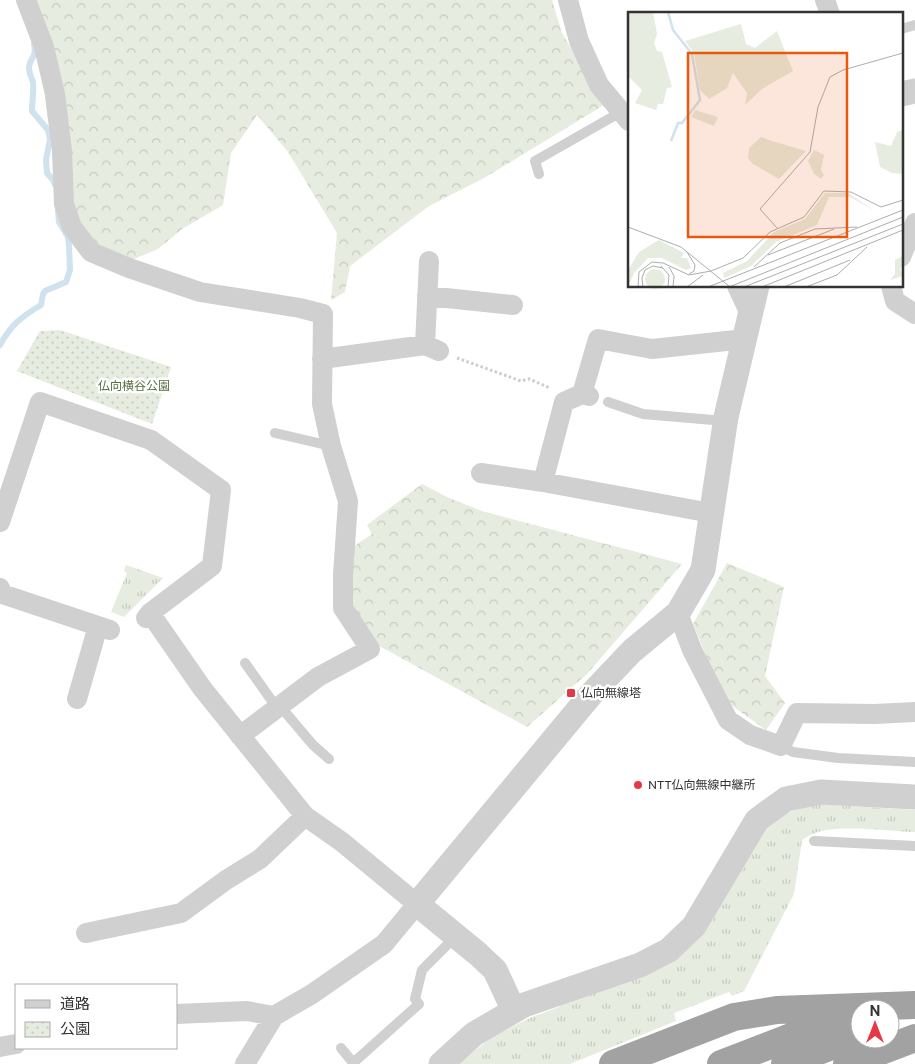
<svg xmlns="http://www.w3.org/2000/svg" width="915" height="1064" viewBox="0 0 915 1064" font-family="'Public Sans','Noto Sans JP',sans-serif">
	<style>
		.grass { fill: url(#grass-tufts) }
		.forest { fill: url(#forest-crowns) }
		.park { fill: url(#park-dots) }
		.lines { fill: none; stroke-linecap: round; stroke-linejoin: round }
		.stream { stroke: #cfe2ee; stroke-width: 6 }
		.path { stroke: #cdcdcd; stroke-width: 3; stroke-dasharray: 2.5 2.5; stroke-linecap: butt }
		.service { stroke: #d0d0d0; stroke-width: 10 }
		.minor { stroke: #d0d0d0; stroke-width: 20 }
		.tertiary { stroke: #d0d0d0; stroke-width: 25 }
		.trunk { stroke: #a2a2a2; stroke-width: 28 }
		.poi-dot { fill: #e63946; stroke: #fff; stroke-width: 2 }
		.labels { text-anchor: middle; stroke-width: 5; stroke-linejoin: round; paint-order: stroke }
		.park-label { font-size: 12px; fill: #56703f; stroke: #fff }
		.poi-label { font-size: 12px; fill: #333; stroke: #fff; text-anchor: start }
		.inset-river { fill: none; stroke: #cfe2ee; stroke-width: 2.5 }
		.inset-road { fill: none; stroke: #adadad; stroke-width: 1 }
		.view { fill: #e8590c; fill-opacity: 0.15; stroke: #e8590c; stroke-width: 2.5 }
		.inset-edge { fill: none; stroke: #333; stroke-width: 2.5 }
	</style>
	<defs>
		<pattern id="grass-tufts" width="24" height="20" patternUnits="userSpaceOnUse" patternTransform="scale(1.25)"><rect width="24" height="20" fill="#e6ecdf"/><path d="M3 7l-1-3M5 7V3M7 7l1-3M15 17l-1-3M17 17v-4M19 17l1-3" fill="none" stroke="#c6cbc0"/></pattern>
		<pattern id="forest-crowns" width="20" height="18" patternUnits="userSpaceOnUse" patternTransform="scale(1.25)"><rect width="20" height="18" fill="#e6ecdf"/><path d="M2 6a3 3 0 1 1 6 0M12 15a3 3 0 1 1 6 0" fill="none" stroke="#c6cbc0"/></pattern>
		<pattern id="park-dots" width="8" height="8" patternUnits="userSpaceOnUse" patternTransform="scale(1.25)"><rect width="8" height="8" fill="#e6ecdf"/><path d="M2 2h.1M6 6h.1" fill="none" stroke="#c6cbc0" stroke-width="1.8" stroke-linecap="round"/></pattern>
	</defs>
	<rect width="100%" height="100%" fill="#fff"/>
	<path class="grass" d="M126,565L163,578L124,617L111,612L127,573L124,571Z
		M818,804L915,810V832C888,831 854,826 827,830C818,831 809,835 802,840L794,894L744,991L732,996L729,992L674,1013L676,1021L570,1064H458L493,1036L532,1017L559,1007L566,999L640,976L765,828L781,816L793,810Z"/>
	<path class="forest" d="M35,0H552L562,33L604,105L484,178L429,206L350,266L345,292L331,300L337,233L288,152L257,115L231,153L223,205L182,229L158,249L120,265L88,244L56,162L47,115Z
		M422,484L447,497L482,511L682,564L587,674L527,727L372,642L348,605L350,549L372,534L367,525Z
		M727,563L784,587L765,676L785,703L766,730L724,700L693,624Z"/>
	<path class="park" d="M60,330L171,367L152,424L17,371L40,331Z"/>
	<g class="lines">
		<path class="stream" d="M34,44C37,58 30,57 29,67C29,73 31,77 33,82C34,91 32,102 32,111L48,130L50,139L46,160L47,173L53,180L55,185
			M0,345C11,325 21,317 41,305L43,294L45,291L66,282L70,270L69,246L68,237L59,222L58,210"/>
		<path class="path" d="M457,358L521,381L529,379L550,388"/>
		<path class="service" d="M901,29L915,25
			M539,174L535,161L621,112
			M608,402L643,414L725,421
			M275,433L331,446
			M245,663L277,708
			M280,706L313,745L329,759
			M781,746L793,752L838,758L915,762
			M814,841L915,846
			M341,1048L354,1064
			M353,1063L419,1004L415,999L422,970L456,936"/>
		<path class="minor" d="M26,0L44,47L55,94L62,151L64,204L72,227L91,252L129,268L200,292L300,308L323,314L322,404L331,446L348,501L343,575V608L370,649L318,677L240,736
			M568,0L579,41L599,85L629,121
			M825,0L830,14
			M901,257L915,223
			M737,286L750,314
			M891,286L895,301L915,314
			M427,296L513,305
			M425,345L429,261
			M322,359L425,345L439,351
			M582,394L598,339L652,349L745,339
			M589,396L582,394L564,402L543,482L711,513
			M481,473L543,482
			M0,522L40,402L151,440L221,490L212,566L150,613L146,618
			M0,588L2,594L110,630
			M150,613L202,688L305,816L342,842L417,904L384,944L312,994L274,1016L245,1064
			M678,613L692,650L728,720L750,735L781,746L797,713L875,714L915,712
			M77,699L98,626
			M86,933L181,913L226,880L260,859L305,816
			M176,1014L247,1011L274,1016
			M0,1047L16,1044"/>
		<path class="tertiary" d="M901,94L915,91
			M514,1011L495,970L478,954L417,904L593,692L632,651L678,613L703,570L726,417L757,286
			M441,1064L474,1034L524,1005L640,965L669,950L694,926L757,820L786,799L821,792L915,797"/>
		<path class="trunk" d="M613,1064L734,1017L777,1010L915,1005
			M721,1064L848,1015
			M785,1064L860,1035
			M847,1064L915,1038"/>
	</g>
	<g class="poi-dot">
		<rect x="566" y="688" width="10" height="10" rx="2.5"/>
		<circle cx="638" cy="785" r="5"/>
	</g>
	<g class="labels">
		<g class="park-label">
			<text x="134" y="390">仏向横谷公園</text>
		</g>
		<g class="poi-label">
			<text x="581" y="697">仏向無線塔</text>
			<text x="648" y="789">NTT仏向無線中継所</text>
		</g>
	</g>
	<g transform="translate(628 12)">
		<rect width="275" height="275" fill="#fff"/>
		<path d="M197,181H220L247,199L222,185H201L189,213L148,230L123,254L96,266L95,261L119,249L146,220L177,207ZM31,228L56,241L53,246H59L63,256L58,258L34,246H20L6,261L0,275V258L11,240ZM275,244V255L272,256L275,264L262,268L267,262V248ZM17 267a10 10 0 1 1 20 0a10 10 0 1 1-20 0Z" fill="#e6ecdf"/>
		<path d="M0,0H25L29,22L26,31L29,39L34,40L44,75L39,76L35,92H30L28,98L7,91L14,78L0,64ZM113,12L118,32L127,36L149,19L165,59L134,77L117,93L119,81L105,61L99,76L81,87L72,78L66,41L57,29ZM275,118V162L264,161L252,155L247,130L263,134L269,120ZM133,125L144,129L178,139L151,167L125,152L120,146L121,136ZM186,138L196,143L193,158L196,163L193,167L186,162L180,149Z" fill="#e6ecdf"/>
		<path d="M67,98L90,105L86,114L63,105Z" fill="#e6ecdf"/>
		<path class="inset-river" d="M40,0L45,18L64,42L72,88L54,111H50L43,129"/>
		<path class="inset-road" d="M0,215L53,235L102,275M149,216L132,197L182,140L190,95L202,65L215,58L275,41M59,240L67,253L66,259L61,262M140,243L206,217M33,254L41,263L40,275M41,255L46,264L45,275M126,255L152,231L187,217L229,215M83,259L115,246L142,220L176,205L196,179L223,180L253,195L275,188M10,275L11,260L24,250L35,251L61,263L83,259M15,275L14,266L17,258L25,254L35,256M59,275L75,263M80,275L275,198M101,275L275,205M116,275L275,212M134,275L275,218M156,275L222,248M178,275L209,263L239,235"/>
		<path class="view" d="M60,41H219V225H60Z"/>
		<rect width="275" height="275" class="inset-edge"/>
	</g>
	<rect x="15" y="984" width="162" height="65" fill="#ffffff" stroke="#adadad"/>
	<rect x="25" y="1000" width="25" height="8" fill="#d0d0d0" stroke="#adadad"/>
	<text x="60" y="1009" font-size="15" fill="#333333">道路</text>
	<rect x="25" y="1022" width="25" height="15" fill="url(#park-dots)" stroke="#adadad"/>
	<text x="60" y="1034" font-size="15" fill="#333333">公園</text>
	<g transform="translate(875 1024)"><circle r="24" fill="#ffffff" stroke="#adadad"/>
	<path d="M0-4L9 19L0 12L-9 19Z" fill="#e63946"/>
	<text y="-8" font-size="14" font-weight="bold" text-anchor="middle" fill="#333333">N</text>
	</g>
</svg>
